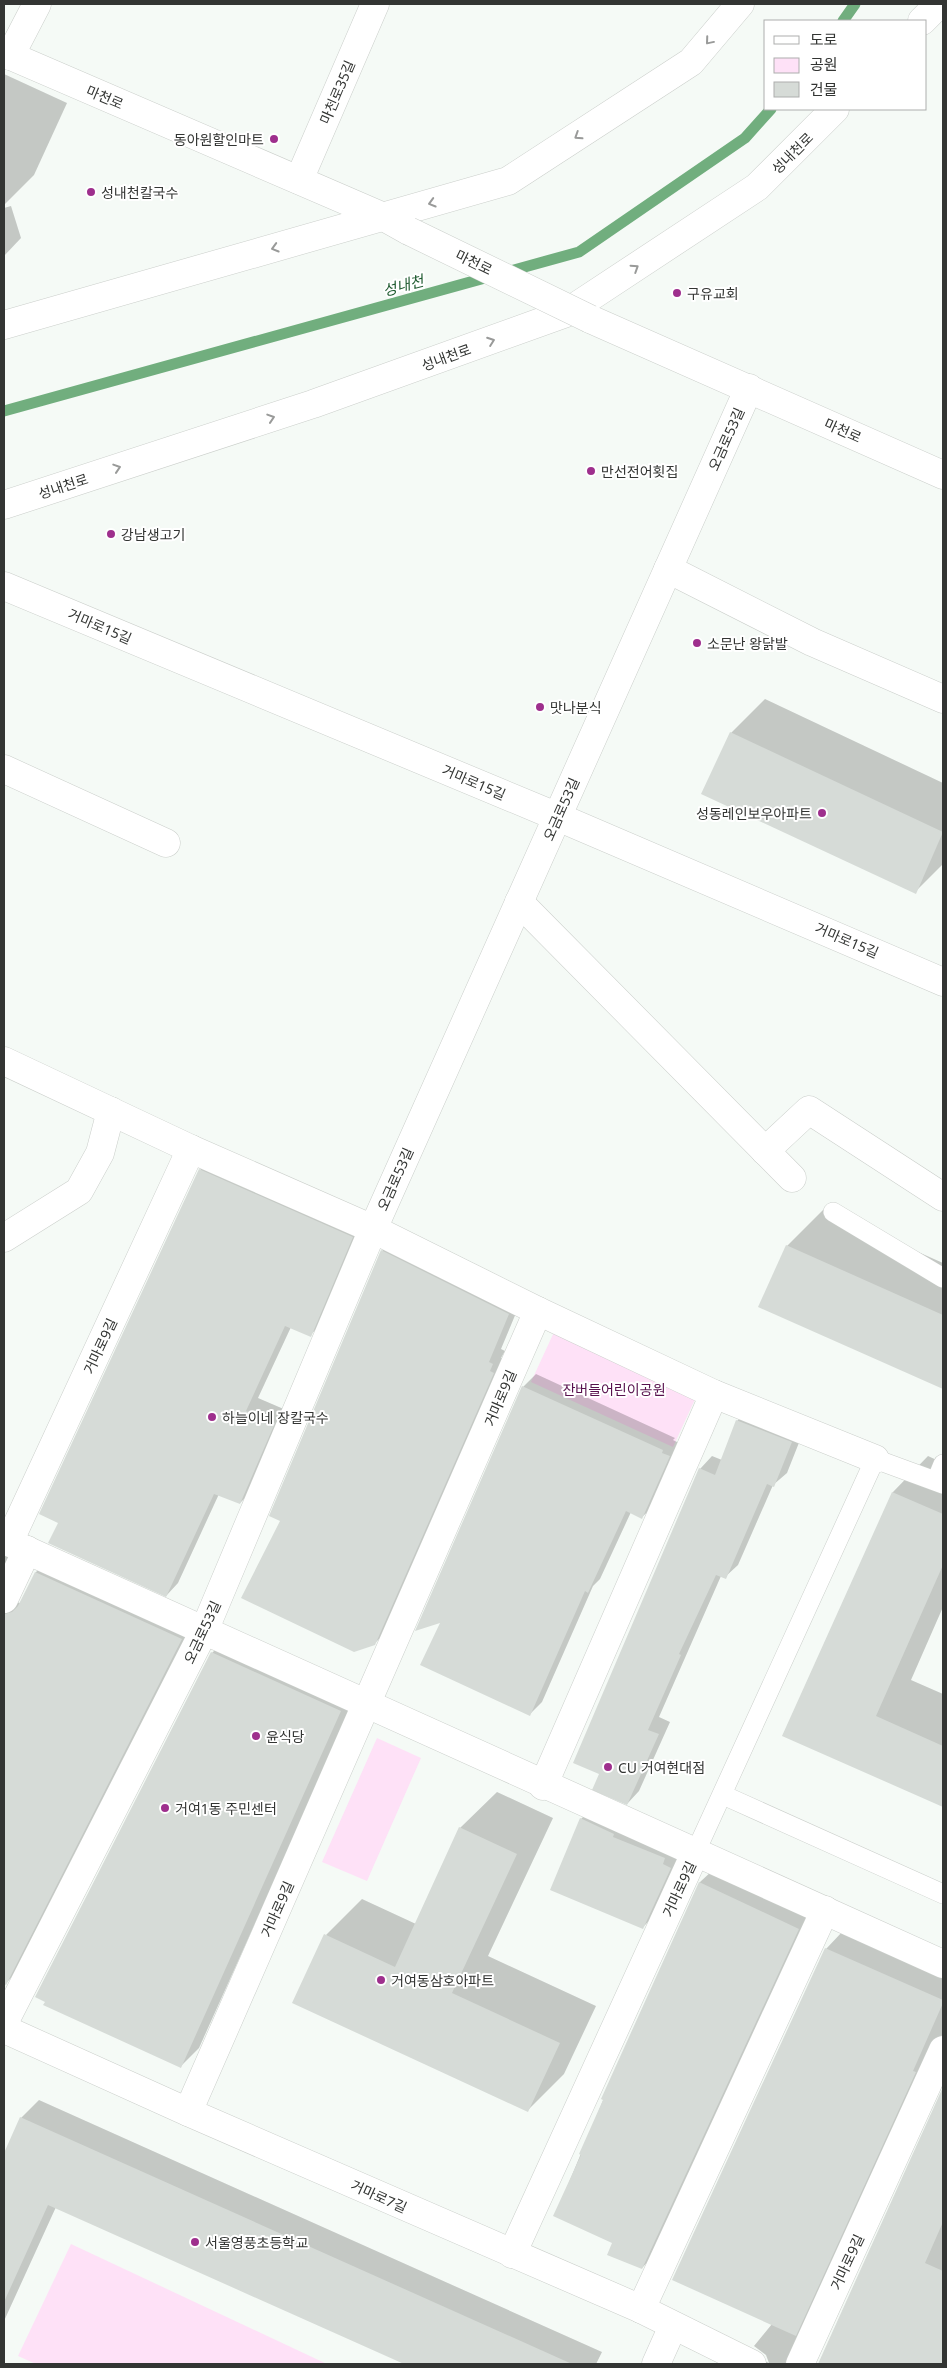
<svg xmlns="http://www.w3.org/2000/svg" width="947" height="2368" viewBox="0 0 947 2368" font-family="'Noto Sans','Noto Sans KR',sans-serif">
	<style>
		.green { fill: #fee1f7 }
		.shadow { fill: #0003 }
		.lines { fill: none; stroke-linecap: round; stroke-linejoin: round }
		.stream { stroke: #71ae7e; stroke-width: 11 }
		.building { fill: #d6dbd7 }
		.service-casing { stroke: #cbcfcb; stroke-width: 20 }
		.minor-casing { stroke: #cbcfcb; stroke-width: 29 }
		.tertiary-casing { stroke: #cbcfcb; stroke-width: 29 }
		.service { stroke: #fff; stroke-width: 19 }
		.minor { stroke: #fff; stroke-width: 28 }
		.tertiary { stroke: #fff; stroke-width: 28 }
		.tertiary-bridge-casing { stroke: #cbcfcb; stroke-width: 29; stroke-linecap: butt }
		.tertiary-bridge { stroke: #fff; stroke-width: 28 }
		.oneway { stroke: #999a99 }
		.poi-dot { fill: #9e2f8d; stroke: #fff; stroke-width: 2 }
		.labels { text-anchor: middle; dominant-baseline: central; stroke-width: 4; stroke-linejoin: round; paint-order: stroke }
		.street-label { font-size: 14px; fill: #333533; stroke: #fff }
		.poi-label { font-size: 14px; fill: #333533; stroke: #fff; text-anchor: start }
		.park-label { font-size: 14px; fill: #58114e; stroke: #fff }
		.water-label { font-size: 15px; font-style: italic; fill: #1f5b30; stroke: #fff }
	</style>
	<rect width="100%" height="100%" fill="#f5faf6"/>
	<!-- green -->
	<g class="green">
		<polygon points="555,1330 697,1395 673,1447 531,1382"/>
		<polygon points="377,1738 421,1758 367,1881 322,1862"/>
		<polygon points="71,2244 327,2364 36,2364 18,2356"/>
	</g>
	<!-- shadow -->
	<g class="shadow">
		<polygon points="4,74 67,103 34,175 4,205"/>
		<polygon points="11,206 21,238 4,256 4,208"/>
		<polygon points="765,699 943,783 943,864 915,892 731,733"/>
		<polygon points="212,1158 364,1225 323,1323 310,1335 291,1327 258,1398 286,1410 253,1490 240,1503 219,1494 178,1583 166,1596 59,1522 200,1170"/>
		<polygon points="823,1210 943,1263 943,1388 760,1306 787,1246"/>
		<polygon points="394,1239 521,1301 501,1349 505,1351 501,1358 506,1360 387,1631 374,1644 282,1520 382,1251"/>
		<polygon points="536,1374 675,1438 673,1440 681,1444 655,1505 642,1517 631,1512 600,1579 593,1586 542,1702 530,1714 442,1621 523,1387"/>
		<polygon points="750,1408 804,1430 787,1473 773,1485 738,1565 725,1577 721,1576 659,1717 670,1722 639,1791 627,1804 600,1774 700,1469 712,1456 722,1460 737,1421"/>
		<polygon points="928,1456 943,1463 943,1607 911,1680 943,1694 943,1806 784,1735 893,1492"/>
		<polygon points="4,1544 16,1550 4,1578"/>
		<polygon points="49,1560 194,1626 18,1971 6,1983 4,1983 4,1595 11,1601 20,1603 36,1572"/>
		<polygon points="231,1634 359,1692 199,2048 180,2067 212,1653"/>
		<polygon points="497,1792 553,1818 488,1956 596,2006 564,2074 528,2110 326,1935 362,1899 416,1924 460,1828"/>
		<polygon points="604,1796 636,1811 635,1814 687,1835 666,1904 643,1927 581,1819"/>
		<polygon points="713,1870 811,1917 654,2255 642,2268 614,2242 555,2216 624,2050 700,1882"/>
		<polygon points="842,1932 943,1976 943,2033 802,2340 810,2362 819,2364 943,2090 943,2364 740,2364 749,2355 769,2363 766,2355 754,2346 772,2324 826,1949"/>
		<polygon points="39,2100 602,2352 596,2364 407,2364 56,2207 4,2321 4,2156 21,2118"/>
	</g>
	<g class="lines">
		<!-- stream -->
		<g class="stream">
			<polyline points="843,21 855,4"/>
			<polyline points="4,411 579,252 745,138 771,109"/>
		</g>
	</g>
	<!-- building -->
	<g class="building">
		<polygon points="730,732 943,832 916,894 701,794"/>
		<polygon points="199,1169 353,1237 311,1337 285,1326 246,1411 275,1423 240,1504 214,1494 166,1597 48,1543 58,1523 39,1514"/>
		<polygon points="786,1245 943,1315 943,1389 758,1307"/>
		<polygon points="381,1250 509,1314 489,1362 493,1364 490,1371 494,1373 375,1645 354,1652 241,1598 280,1521 269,1516"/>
		<polygon points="522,1386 663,1450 662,1453 670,1456 642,1519 626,1511 588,1593 585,1591 530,1716 420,1665 440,1623 415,1631"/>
		<polygon points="736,1420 792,1442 774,1487 767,1484 726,1579 716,1575 679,1654 681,1655 648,1730 659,1734 627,1805 592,1790 599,1774 573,1763 699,1468 715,1475"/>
		<polygon points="892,1492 943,1514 943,1565 876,1716 943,1746 943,1807 782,1736"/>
		<polygon points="35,1572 182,1639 6,1985 4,1984 4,1614 12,1612 18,1606"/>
		<polygon points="211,1652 341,1711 181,2068 43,2005 45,2002 35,1997"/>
		<polygon points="580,1818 614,1834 613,1837 665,1858 663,1864 671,1868 643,1929 550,1890"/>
		<polygon points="459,1827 517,1854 452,1993 560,2043 528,2112 292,2003 324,1934 395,1967"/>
		<polygon points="699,1882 799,1929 642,2269 607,2255 612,2243 553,2216 581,2155 579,2154 603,2100 601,2099"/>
		<polygon points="825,1948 943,2000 943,2003 913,2071 916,2072 796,2336 672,2280"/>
		<polygon points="943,2087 943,2222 925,2263 943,2271 943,2364 818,2364"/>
		<polygon points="20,2117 572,2364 404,2364 48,2205 4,2302 4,2153"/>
	</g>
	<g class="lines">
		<defs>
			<g id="service">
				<polyline points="833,1212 943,1278"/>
				<polyline points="936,1481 943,1464"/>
				<polyline points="723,1795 943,1894"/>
				<polyline points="696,1851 875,1459 943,1484"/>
			</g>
			<g id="minor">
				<polyline points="922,21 939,4"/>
				<polyline points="10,56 37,4"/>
				<polyline points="299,180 375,4"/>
				<polyline points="4,325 508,181 691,62 740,4"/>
				<polyline points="4,505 313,404 566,313 757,187 835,109"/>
				<polyline points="668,569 812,642 943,699"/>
				<polyline points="4,586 558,817 943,982"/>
				<polyline points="4,769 166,843"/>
				<polyline points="519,902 792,1178"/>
				<polyline points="4,1061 191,1149 373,1229 538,1311 714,1394 875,1459"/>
				<polyline points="765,1151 809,1110 943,1197"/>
				<polyline points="4,1238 79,1191 100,1153 111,1111"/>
				<path d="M4 1540C316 1684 630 1823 943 1964"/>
				<polyline points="9,1542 191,1149"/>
				<polyline points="4,1599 27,1550"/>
				<polyline points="543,1786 714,1394"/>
				<polyline points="4,2023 204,1631 373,1229 749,388"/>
				<polyline points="4,2029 188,2112 641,2309 752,2364"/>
				<polyline points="188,2112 538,1311"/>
				<polyline points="512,2254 696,1851"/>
				<polyline points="641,2309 825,1910"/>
				<polyline points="656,2364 673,2326"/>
				<polyline points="800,2364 943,2050"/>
			</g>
			<g id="tertiary">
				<polyline points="4,53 384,217 409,231"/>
				<polyline points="590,319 943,475"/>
			</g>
		</defs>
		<!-- service casing -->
		<use href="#service" class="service-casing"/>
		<!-- minor casing -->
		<use href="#minor" class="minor-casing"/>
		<!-- tertiary casing -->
		<use href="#tertiary" class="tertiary-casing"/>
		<!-- service -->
		<use href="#service" class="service"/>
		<!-- minor -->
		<use href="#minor" class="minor"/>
		<!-- tertiary -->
		<use href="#tertiary" class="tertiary"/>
		<defs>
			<polyline id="tertiary-bridge" points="409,231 590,319"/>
		</defs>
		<!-- tertiary-bridge casing -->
		<use href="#tertiary-bridge" class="tertiary-bridge-casing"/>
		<!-- tertiary-bridge -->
		<use href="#tertiary-bridge" class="tertiary-bridge"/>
	</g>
	<!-- one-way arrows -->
	<defs><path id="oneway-chevron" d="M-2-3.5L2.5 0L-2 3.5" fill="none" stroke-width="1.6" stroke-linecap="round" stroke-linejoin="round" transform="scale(1.25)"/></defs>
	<g class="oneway">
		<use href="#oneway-chevron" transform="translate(709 41) rotate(130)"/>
		<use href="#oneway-chevron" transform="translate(578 136) rotate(147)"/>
		<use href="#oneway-chevron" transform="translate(432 203) rotate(164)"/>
		<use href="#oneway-chevron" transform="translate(275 248) rotate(164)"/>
		<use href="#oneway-chevron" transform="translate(635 268) rotate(-33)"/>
		<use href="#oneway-chevron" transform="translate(491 341) rotate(-20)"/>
		<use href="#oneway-chevron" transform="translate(271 418) rotate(-18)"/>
		<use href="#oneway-chevron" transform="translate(117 468) rotate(-18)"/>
	</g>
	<!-- markers -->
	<g class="poi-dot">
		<circle cx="274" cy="139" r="5"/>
		<circle cx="91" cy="192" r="5"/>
		<circle cx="677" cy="293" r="5"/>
		<circle cx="591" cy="471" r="5"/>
		<circle cx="111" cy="534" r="5"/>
		<circle cx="697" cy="643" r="5"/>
		<circle cx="540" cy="707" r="5"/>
		<circle cx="822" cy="813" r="5"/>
		<circle cx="212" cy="1417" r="5"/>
		<circle cx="256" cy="1736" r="5"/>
		<circle cx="608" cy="1767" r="5"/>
		<circle cx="165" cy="1808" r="5"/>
		<circle cx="381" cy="1980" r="5"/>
		<circle cx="195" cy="2242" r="5"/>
	</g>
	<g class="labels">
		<!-- street labels -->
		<g class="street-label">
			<text transform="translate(337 92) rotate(-67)">마천로35길</text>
			<text transform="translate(105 97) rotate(23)">마천로</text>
			<text transform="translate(792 153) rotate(-45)">성내천로</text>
			<text transform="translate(474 262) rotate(26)">마천로</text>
			<text transform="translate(446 357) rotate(-20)">성내천로</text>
			<text transform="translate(843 430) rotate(24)">마천로</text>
			<text transform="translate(726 439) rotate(-66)">오금로53길</text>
			<text transform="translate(63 486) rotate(-18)">성내천로</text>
			<text transform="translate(100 626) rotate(23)">거마로15길</text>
			<text transform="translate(474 782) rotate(23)">거마로15길</text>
			<text transform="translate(561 809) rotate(-66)">오금로53길</text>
			<text transform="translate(847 940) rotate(23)">거마로15길</text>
			<text transform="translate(395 1179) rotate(-66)">오금로53길</text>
			<text transform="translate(100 1346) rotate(-65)">거마로9길</text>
			<text transform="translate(500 1398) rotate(-67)">거마로9길</text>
			<text transform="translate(202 1632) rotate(-65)">오금로53길</text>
			<text transform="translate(679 1889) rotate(-65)">거마로9길</text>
			<text transform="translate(277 1909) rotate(-66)">거마로9길</text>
			<text transform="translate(379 2196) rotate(24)">거마로7길</text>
			<text transform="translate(847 2262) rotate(-65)">거마로9길</text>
		</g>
		<!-- poi labels -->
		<g class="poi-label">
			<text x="264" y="139" text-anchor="end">동아원할인마트</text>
			<text x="101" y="192">성내천칼국수</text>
			<text x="687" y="293">구유교회</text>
			<text x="601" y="471">만선전어횟집</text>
			<text x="121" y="534">강남생고기</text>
			<text x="707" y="643">소문난 왕닭발</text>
			<text x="550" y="707">맛나분식</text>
			<text x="812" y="813" text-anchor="end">성동레인보우아파트</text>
			<text x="222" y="1417">하늘이네 장칼국수</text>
			<text x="266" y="1736">윤식당</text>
			<text x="618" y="1767">CU 거여현대점</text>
			<text x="175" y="1808">거여1동 주민센터</text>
			<text x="391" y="1980">거여동삼호아파트</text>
			<text x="205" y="2242">서울영풍초등학교</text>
		</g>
		<!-- park labels -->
		<g class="park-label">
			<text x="614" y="1389">잔버들어린이공원</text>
		</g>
		<!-- water labels -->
		<g class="water-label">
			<text transform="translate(403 285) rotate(-15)">성내천</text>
		</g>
	</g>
	<!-- border -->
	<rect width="947" height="2368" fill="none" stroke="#333533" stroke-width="10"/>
	<!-- legend -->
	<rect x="764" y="20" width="162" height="90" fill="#ffffff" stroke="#adaead"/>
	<rect x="774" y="36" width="25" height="8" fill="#ffffff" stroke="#adaead"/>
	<text x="810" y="45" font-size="15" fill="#333533">도로</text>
	<rect x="774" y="58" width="25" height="15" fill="#fee1f7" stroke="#adaead"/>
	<text x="810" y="70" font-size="15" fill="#333533">공원</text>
	<rect x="774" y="82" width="25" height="15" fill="#d6dbd7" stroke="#adaead"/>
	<text x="810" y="95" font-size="15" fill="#333533">건물</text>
</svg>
